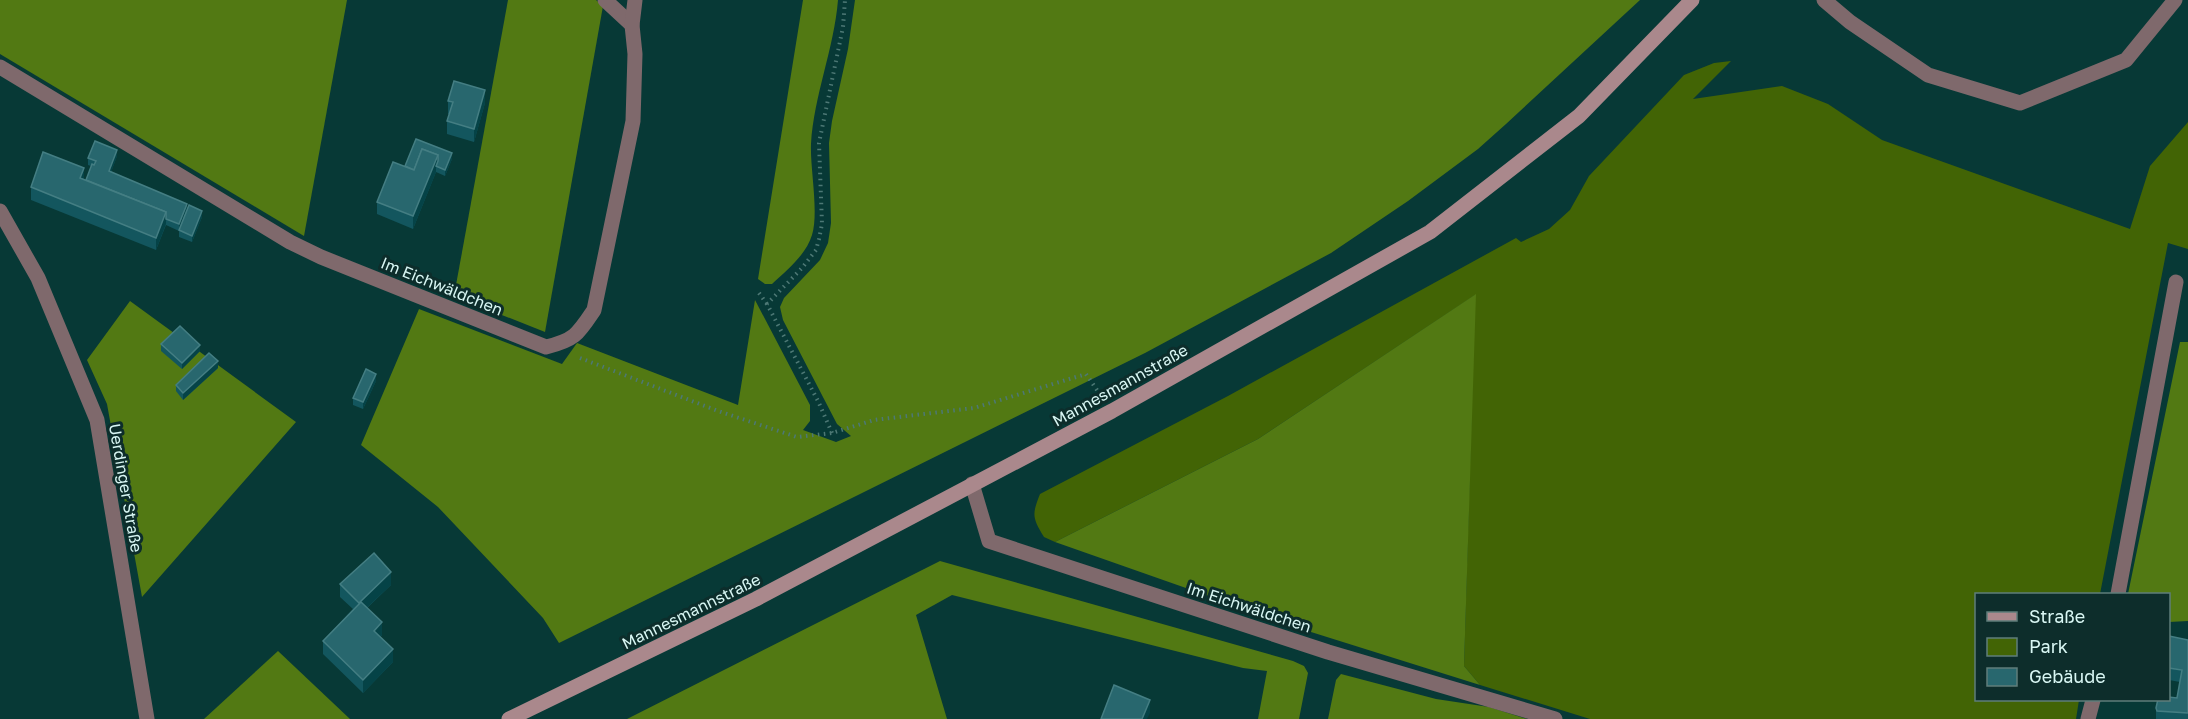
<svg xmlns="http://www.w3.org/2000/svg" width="2188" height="719" viewBox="0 0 2188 719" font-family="'Golos Text',sans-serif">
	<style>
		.green { fill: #426405 }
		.forest { fill: #527913 }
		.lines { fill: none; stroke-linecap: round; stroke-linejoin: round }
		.path { stroke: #4d7875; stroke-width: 4; stroke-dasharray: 1.5 4.5; stroke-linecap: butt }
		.lane { stroke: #7f696c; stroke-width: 15 }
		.street { stroke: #7f696c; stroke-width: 15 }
		.secondary { stroke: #aa888c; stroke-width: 15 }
		.wall { fill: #13565e }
		.shaded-wall { fill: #054347 }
		.building { fill: #28676e; stroke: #447e83; stroke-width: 1.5 }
		.labels { text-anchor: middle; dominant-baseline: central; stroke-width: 6; stroke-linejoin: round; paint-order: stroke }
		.street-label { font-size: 16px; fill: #d9f7f4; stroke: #0d2d2b }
	</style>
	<rect width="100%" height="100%" fill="#073936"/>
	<!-- green -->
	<path class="green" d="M1731 61 1693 99 1782 86 1828 104 1882 140 2130 229 2150 166 2188 122V249L2168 243 2100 594H1976V700H2079L2076 719H1590L1480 685 1464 666 1475 295 1258 439 1055 542 1044 537C1032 518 1032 514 1040 494L1228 396 1516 238 1521 242 1549 229 1570 210 1589 176 1684 75 1714 63Z"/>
	<!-- forest -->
	<g class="forest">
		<polygon points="0,0 347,0 304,236 0,54"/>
		<polygon points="508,0 596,0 603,6 545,332 454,296"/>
		<path d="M803 0H838C834 49 814 95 811 144 810 169 819 212 812 235 806 255 787 270 772 284H765L758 279Z"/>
		<polygon points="855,0 1640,0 1506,124 1478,149 1408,201 1331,253 1145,353 559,643 543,618 438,507 361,445 419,309 562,364 577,343 738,405 755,300 810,405 810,421 803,430 836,442 851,436 837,424 783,320 780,307 784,298 820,260 828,243 831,223 829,143 832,121 848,49"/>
		<polygon points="1476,294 1464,666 1480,685 1311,632 1055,542 1258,439"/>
		<polygon points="130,301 296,422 142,597 107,404 87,360"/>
		<polygon points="2180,342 2188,342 2188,621 2169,622 2168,594 2128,594"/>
		<polygon points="940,561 1293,661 1304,666 1308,673 1299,719 1258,719 1267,671 1243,668 952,595 916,615 947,719 627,719"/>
		<polygon points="278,651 350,719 204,719"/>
		<polygon points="1341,674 1436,699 1489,707 1527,719 1328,719 1336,680"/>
	</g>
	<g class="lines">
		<!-- path -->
		<g class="path">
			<polyline points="759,293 767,304"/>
			<polyline points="580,358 718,411 797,437 832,433 874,420 974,408 1086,374 1099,393"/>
			<polyline points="832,433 818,401 767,304 802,268 816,250 819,239 822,224 819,143 843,27 845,0"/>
		</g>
		<!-- lane -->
		<g class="lane">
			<polyline points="605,0 632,25"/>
			<polyline points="1824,0 1850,22 1928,75 2020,103 2126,60 2175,0"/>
			<polyline points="2118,594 2176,282"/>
			<polyline points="2088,719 2093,700"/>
		</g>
		<!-- street -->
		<g class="street">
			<path d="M0 67 290 242 321 257 546 347C575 340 578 334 594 310L633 121 635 54 632 25 635 0"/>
			<polyline points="0,211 38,278 97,420 147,719"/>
			<polyline points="972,484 989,541 1328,652 1555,719"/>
		</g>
		<!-- secondary -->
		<polyline class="secondary" points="509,719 756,599 1112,411 1430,232 1579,116 1692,0"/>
	</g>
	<!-- wall -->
	<g class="wall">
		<polygon points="448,101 485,103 474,142 447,134 447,121 450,114 448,114"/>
		<polygon points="117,156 111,172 202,217 192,242 179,237 179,231 166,225 156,250 31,200 31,187 84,179 86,180 91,166 88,165 88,158"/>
		<polygon points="452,159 445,176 436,172 413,229 377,214 377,202 405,166"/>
		<polygon points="161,344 200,351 182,369 161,351"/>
		<polygon points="218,368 183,400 176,391 176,385"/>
		<polygon points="376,381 363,409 353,405 353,398"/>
		<polygon points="340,584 391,585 367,608 382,635 380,637 393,662 363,693 323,654 323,641 353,609 340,597"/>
		<polygon points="2169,636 2188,640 2188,719 2156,719 2156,708 2177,698 2180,682 2169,680"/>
	</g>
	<!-- shaded-wall -->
	<g class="shaded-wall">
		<polygon points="485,90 485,103 474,142 474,129"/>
		<polygon points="117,150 117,156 109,178 109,171"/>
		<polygon points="452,153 452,159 445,176 445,170"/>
		<polygon points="438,155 438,167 436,166 436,172 413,229 413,216"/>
		<polygon points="84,168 84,181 80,178"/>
		<polygon points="187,204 187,211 179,231 179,224"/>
		<polygon points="202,211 202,217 192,242 192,236"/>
		<polygon points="166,212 166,224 156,250 156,238"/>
		<polygon points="200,345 200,351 182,369 182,363"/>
		<polygon points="218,361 218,368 183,400 183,393"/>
		<polygon points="376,374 376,381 363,409 363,402"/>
		<polygon points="391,572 391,585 359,615 359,603"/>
		<polygon points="382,622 382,635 374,644 374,631"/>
		<polygon points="393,649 393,662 363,693 363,680"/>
		<polygon points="1150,700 1150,713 1147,719 1142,719"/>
	</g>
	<!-- building -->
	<g class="building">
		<polygon points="454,81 485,90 474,129 447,121 453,102 448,101"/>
		<polygon points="416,139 452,153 445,170 436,166 438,161 438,155 422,149 414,170 405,166"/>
		<polygon points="95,141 117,150 109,171 187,204 179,224 166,219 166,212 86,180 92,164 94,165 96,161 88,158"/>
		<polygon points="422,149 438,155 413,216 377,202 393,162 414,170"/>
		<polygon points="43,152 84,168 80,178 166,212 156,238 31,187"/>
		<polygon points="189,205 202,211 192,236 179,230"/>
		<polygon points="180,326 200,345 182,363 161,344"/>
		<polygon points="209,353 218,361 183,393 176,385"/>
		<polygon points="366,369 376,374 363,402 353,398"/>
		<polygon points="374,553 391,572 359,603 340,584"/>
		<polygon points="361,602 382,622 374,631 393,649 363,680 323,641"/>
		<polygon points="2169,636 2188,640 2188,713 2157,711 2156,708 2158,699 2169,699 2169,697 2177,698 2182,670 2169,668"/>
		<polygon points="1114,685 1150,700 1142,719 1101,719"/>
	</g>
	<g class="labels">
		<!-- street labels -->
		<g class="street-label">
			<text transform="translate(442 286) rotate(22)">Im Eichwäldchen</text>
			<text transform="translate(1120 385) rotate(-29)">Mannesmannstraße</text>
			<text transform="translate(126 488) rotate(80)">Uerdinger Straße</text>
			<text transform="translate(1249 607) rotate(18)">Im Eichwäldchen</text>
			<text transform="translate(691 611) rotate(-26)">Mannesmannstraße</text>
		</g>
	</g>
	<!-- legend -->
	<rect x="1975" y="593" width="195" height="108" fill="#0d2d2b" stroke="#5f7e7b" stroke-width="1.5"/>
	<rect x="1987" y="612" width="30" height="9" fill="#aa888c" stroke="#5f7e7b" stroke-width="1.5"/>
	<text x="2029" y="623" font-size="18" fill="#d9f7f4">Straße</text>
	<rect x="1987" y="638" width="30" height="18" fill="#426405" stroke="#5f7e7b" stroke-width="1.5"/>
	<text x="2029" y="653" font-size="18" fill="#d9f7f4">Park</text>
	<rect x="1987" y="668" width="30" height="18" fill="#28676e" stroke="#5f7e7b" stroke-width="1.5"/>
	<text x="2029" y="683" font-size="18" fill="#d9f7f4">Gebäude</text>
</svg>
